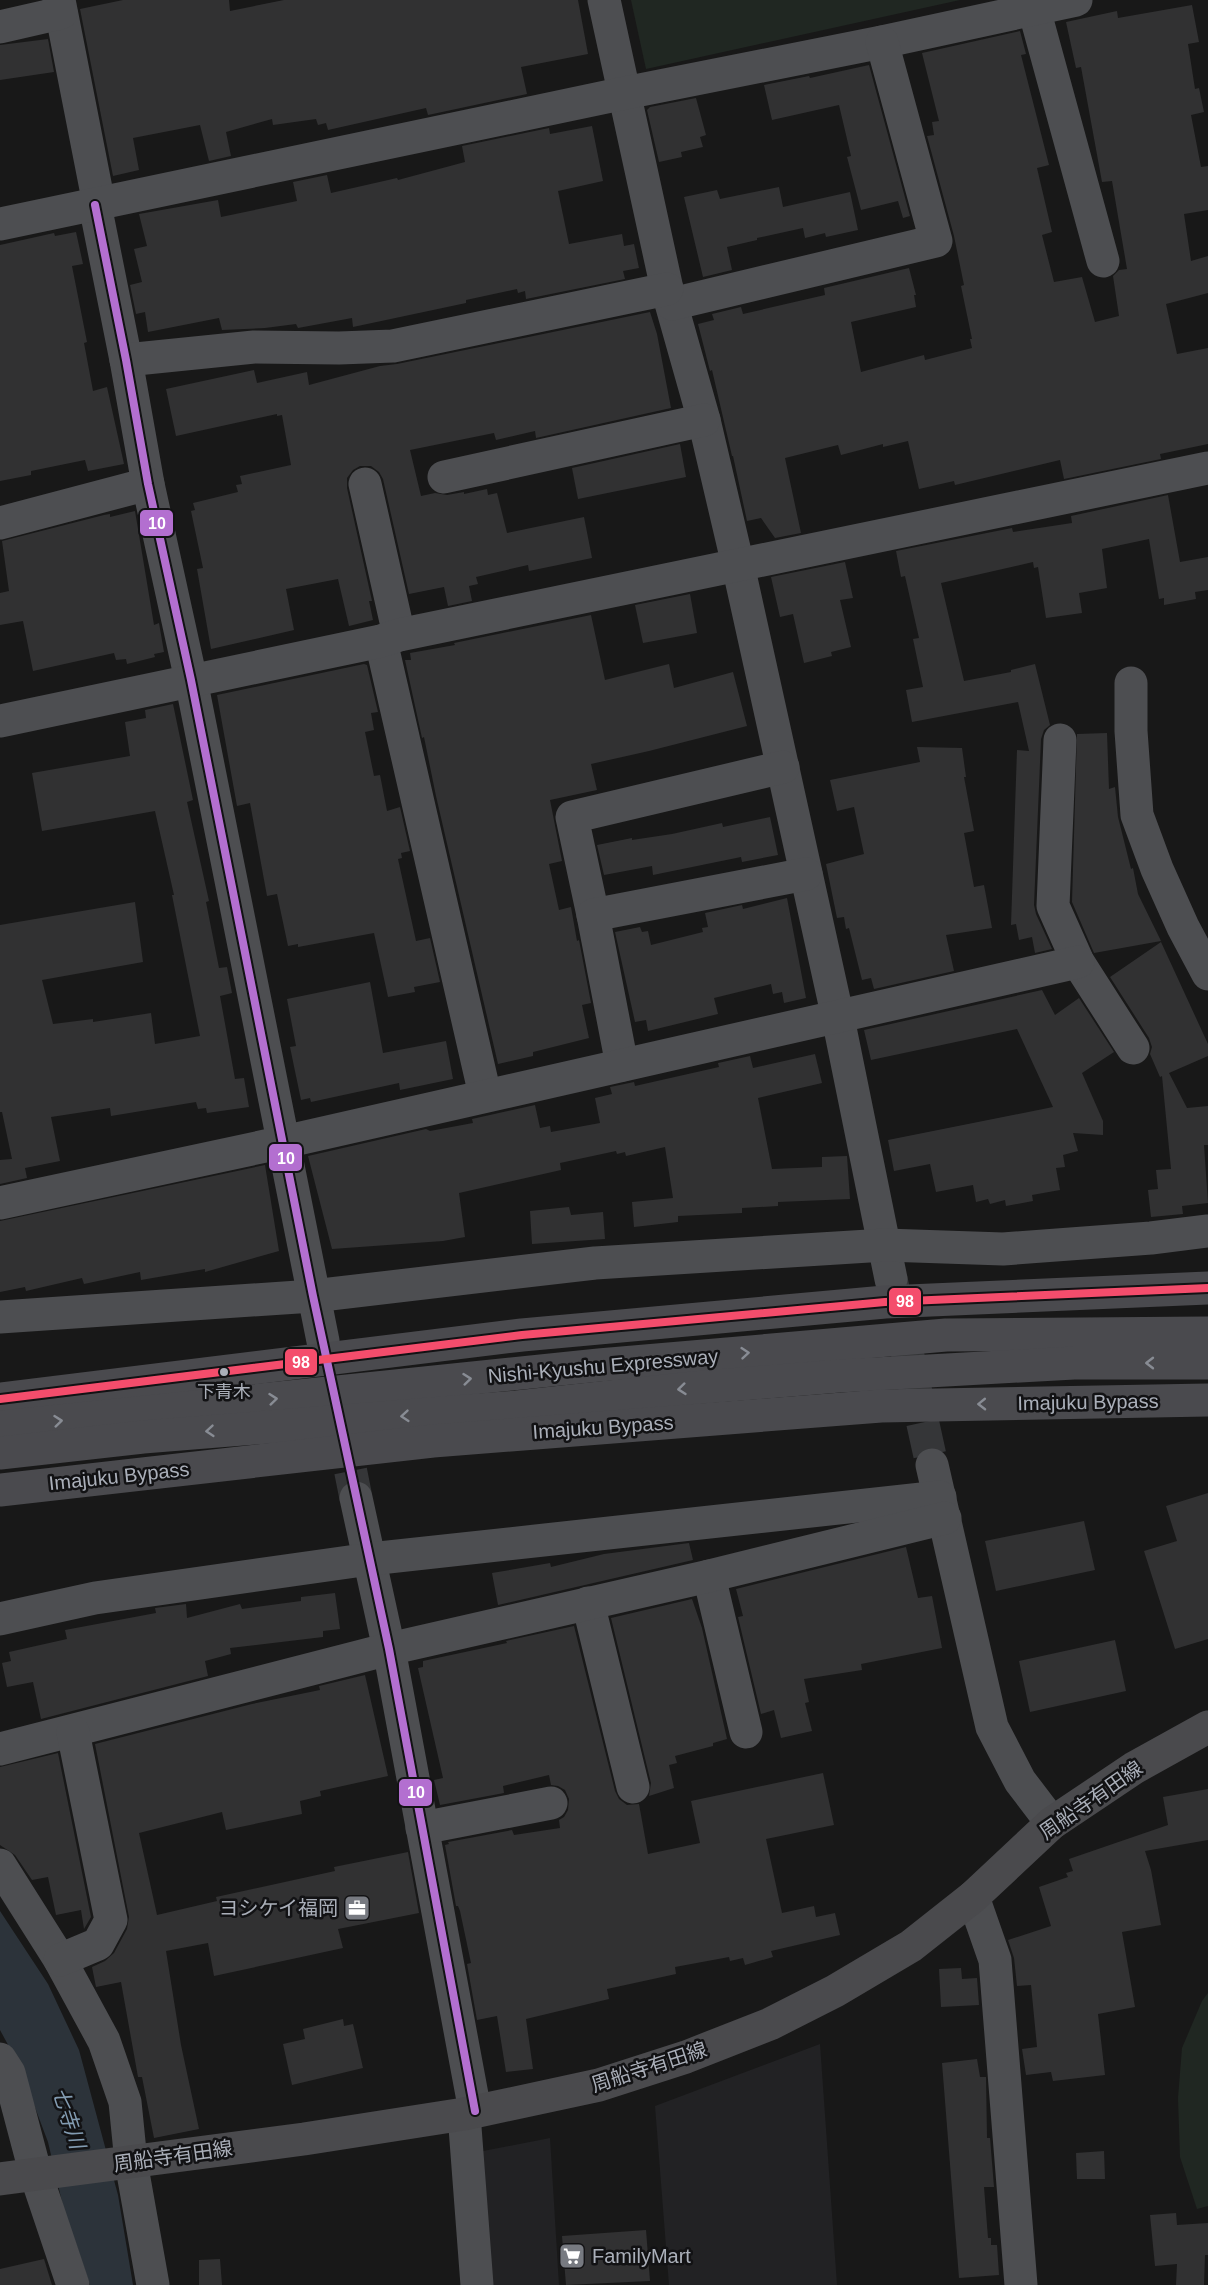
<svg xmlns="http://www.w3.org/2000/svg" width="1208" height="2285" viewBox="0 0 1208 2285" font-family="Helvetica,'Noto Sans JP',sans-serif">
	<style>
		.built { fill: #222224 }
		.green { fill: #202722 }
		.water { fill: #2c333a }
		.building { fill: #313132 }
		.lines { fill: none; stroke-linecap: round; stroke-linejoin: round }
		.minor-tunnel { stroke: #353638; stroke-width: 33; stroke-dasharray: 33 16; stroke-linecap: butt }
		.minor { stroke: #4d4e51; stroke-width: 33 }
		.major { stroke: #4a4a4d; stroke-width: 33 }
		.highway { stroke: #4a4a4e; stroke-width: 33 }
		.bus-1-casing { stroke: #121214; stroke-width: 12 }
		.bus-2-casing { stroke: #121214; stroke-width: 12 }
		.bus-1 { stroke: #b36fd0; stroke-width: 8 }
		.bus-2 { stroke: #f44d6c; stroke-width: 8 }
		.oneway { stroke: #888c94 }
		.bus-dot { fill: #aaafb9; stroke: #121214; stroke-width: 2 }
		.labels { text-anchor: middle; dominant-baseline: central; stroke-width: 5; stroke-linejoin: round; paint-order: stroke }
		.bus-label { font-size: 18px; fill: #aaafb9; stroke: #121214 }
		.street-label { font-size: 20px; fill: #aaafb9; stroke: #121214 }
		.poi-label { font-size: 20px; fill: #aaafb9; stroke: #121214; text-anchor: end }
		.water-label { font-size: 21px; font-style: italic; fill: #839cb2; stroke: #121214 }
		.line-badge { stroke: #121214; stroke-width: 2 }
		.badge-label { font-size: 16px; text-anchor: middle; font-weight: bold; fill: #fff }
	</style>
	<rect width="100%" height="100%" fill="#181818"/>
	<!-- built -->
	<g class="built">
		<polygon points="820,2044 837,2285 669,2285 655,2106"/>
		<polygon points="550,2138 559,2285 490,2285 478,2152"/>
	</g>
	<!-- green -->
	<g class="green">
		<polygon points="631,0 960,0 646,69"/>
		<polygon points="1208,1993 1208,2206 1197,2209 1180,2157 1178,2098 1182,2048 1202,2001"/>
	</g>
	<!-- water -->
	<polygon class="water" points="0,1911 48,1984 79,2050 118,2195 133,2285 90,2285 63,2206 48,2142 19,2065 0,2030"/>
	<!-- building -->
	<g class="building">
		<polygon points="123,0 229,0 230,11 284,0 578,0 588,54 521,67 527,94 428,115 426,108 328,130 326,123 318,125 316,119 273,125 272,119 226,132 231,156 209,161 200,125 133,138 139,170 113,176 80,9"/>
		<polygon points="1192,5 1199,42 1188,44 1195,89 1199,88 1204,112 1191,115 1201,167 1208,166 1208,210 1184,214 1191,261 1208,256 1208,293 1166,304 1177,354 1208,348 1208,444 1160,454 1161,459 1064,479 1060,460 955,485 954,481 919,489 908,441 883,447 883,444 841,455 838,445 785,458 801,533 775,538 761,518 747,521 733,456 732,456 712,370 710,371 698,324 714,320 712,314 741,307 743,314 825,295 824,288 909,268 916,295 914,295 916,307 851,322 861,372 924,355 925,360 972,348 970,339 972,339 961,286 964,285 954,236 927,136 934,135 932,122 939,121 922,53 1020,31 1026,54 1021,55 1049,165 1037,168 1052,232 1042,235 1054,282 1082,277 1095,322 1119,316 1113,276 1119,270 1127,269 1112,181 1102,182 1081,67 1076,68 1066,22 1117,11 1118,18"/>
		<polygon points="48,39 54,72 0,80 0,45"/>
		<polygon points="869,65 910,216 903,218 898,201 861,210 847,157 851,156 839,105 772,120 764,85 809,76 810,78"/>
		<polygon points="696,98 706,135 700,137 703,147 681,152 682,157 659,162 647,110 650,107"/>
		<polygon points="592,126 603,181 558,191 569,244 622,234 624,246 634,244 639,268 623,271 625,279 526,299 525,291 518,293 517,289 466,300 466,303 353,327 352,318 298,328 296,324 265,328 222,330 219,318 148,332 145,312 136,314 130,285 142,282 134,249 147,246 139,214 218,200 221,217 297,201 293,182 327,175 331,193 397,178 398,180 465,162 462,146 549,128 550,134"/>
		<polygon points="779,187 783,207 850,192 858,230 826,237 825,233 805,238 803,228 757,238 757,240 727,247 732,270 703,277 684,197 717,190 720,199"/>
		<polygon points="76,232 83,264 72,266 87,342 84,343 93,391 107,387 124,464 88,471 85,460 31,471 31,475 0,481 0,245 54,233 55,236"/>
		<polygon points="650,312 657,334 671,408 536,438 535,431 496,440 494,433 410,450 421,496 435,493 447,495 464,492 464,494 487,489 488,495 497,493 507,533 584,517 592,558 529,571 528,565 476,577 478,584 469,586 472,601 448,606 444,587 409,594 383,479 379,472 371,466 360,466 353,470 347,478 347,488 372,601 369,601 373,620 349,626 338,579 286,589 294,630 211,649 197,569 203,568 191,511 195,510 193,503 238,492 236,485 242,484 240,476 291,465 282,415 277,416 277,414 176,436 166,389 254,370 257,383 307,372 309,385 380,366 397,364"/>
		<polygon points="680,444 686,477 578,499 572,468"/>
		<polygon points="1168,495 1180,562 1208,557 1208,590 1195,592 1196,599 1164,605 1164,598 1159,599 1149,539 1102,549 1107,588 1079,593 1082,613 1046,618 1038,567 1034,568 1033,562 941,583 964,681 1011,672 1011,670 1035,664 1050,725 1044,730 1041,739 1034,905 1036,914 1052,949 1035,953 1032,937 1019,940 1016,924 1011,925 1017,750 1029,751 1018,702 912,722 906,690 923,687 913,639 919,638 905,576 901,577 896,551 1012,528 1013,532 1072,523 1071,516"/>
		<polygon points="135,511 154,625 159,623 164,652 154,654 155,657 127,664 126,659 116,660 114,653 33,671 23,621 0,625 0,593 9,591 2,541 104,515 110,514 110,517"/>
		<polygon points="845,562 853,598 840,600 851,647 831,652 832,656 804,663 793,614 780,617 771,577"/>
		<polygon points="690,594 697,633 643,643 635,605"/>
		<polygon points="591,615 605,680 669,664 674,688 733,672 747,726 649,751 591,764 597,790 550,800 562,861 549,864 559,910 571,907 577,941 579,940 591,1003 582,1005 589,1038 533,1052 533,1056 498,1064 436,796 424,737 422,738 405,660 411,660 410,653 455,645 454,643"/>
		<polygon points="364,664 367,665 378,712 371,713 374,730 365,732 374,776 380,775 387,811 400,807 410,851 401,853 402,858 398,859 416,941 430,938 440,982 414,987 415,992 388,997 374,933 298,947 298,944 288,946 277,894 267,896 250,803 237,806 217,695"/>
		<polygon points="173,704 193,800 187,802 209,901 206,902 219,968 227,967 232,993 220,996 235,1079 244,1078 249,1107 207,1113 206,1108 198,1109 196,1102 111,1116 110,1108 51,1117 60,1161 25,1168 27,1178 0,1184 0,1160 12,1159 2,1112 0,1112 0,925 135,902 143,962 42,980 53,1024 93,1019 93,1022 151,1013 155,1044 200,1036 172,895 174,895 155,811 42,831 32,773 130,756 125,722 146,718 145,710"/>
		<polygon points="1107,733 1109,789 1115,787 1118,817 1131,869 1133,868 1138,894 1161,941 1094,953 1072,902 1077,734"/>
		<polygon points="917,747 962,748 966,777 964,777 974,831 964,833 974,887 984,885 992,928 946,935 954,971 874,989 871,978 862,980 849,928 846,929 844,917 837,918 826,864 864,854 854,807 837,811 830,780 920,762"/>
		<polygon points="770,817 778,855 742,862 741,857 653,875 652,866 604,875 597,845 632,838 632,840 672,834 722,823 723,827"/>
		<polygon points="787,898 806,998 784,1003 782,992 773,994 771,984 714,998 718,1014 648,1031 646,1020 635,1022 615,932 640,927 642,932 648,931 651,945 703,932 702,928 708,927 705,913 742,905 743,909"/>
		<polygon points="1161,942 1208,1044 1208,1056 1169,1073 1187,1108 1208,1106 1208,1145 1204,1145 1208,1203 1182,1206 1183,1214 1151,1217 1148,1190 1158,1189 1156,1170 1171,1169 1162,1076 1160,1077 1150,1054 1152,1047 1149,1038 1110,977"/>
		<polygon points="370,982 383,1053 446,1041 453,1079 400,1090 399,1083 311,1102 310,1098 301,1100 290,1047 296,1046 287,999"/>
		<polygon points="1042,990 1055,1015 1079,998 1114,1052 1082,1073 1103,1121 1103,1135 1073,1133 1078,1151 1063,1155 1065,1167 1056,1168 1060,1190 1032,1195 1033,1201 1006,1206 1005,1200 990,1204 988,1199 976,1202 973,1185 936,1192 930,1164 894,1171 888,1140 1053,1107 1017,1029 871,1060 864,1030"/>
		<polygon points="815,1054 822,1083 758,1098 772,1169 822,1167 822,1157 847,1156 850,1199 778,1202 778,1206 742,1208 742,1213 678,1216 678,1222 634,1227 632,1202 673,1198 665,1147 626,1156 625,1152 617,1154 616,1151 560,1163 561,1170 459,1193 465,1237 443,1241 332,1249 308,1156 426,1129 430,1131 473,1123 472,1119 535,1105 540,1128 550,1126 551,1132 600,1123 595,1098 612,1094 610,1087 634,1082 635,1086 719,1067 718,1063 750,1056 753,1068"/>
		<polygon points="265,1165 279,1251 205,1272 205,1269 141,1280 140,1272 84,1284 82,1278 26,1291 25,1287 0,1292 0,1221"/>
		<polygon points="569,1207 571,1215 603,1212 605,1239 532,1244 530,1211"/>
		<polygon points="1208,1493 1208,1639 1175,1649 1144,1551 1177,1541 1166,1506"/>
		<polygon points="1084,1521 1095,1570 996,1591 985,1541"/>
		<polygon points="689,1543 693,1560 498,1605 492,1573 550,1563 551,1567 604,1554"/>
		<polygon points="906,1547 918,1598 932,1596 942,1648 861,1664 862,1670 804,1679 809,1702 805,1703 812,1731 781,1738 774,1710 761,1714 738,1617 743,1616 736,1589"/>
		<polygon points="335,1593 340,1629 323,1631 323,1637 230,1648 231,1654 205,1661 208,1676 41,1719 33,1682 7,1687 2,1663 11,1661 9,1652 67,1639 65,1630 156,1613 155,1608 186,1604 187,1618 240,1604 242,1609 301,1601 301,1597"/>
		<polygon points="692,1599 702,1628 727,1739 713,1743 713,1746 675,1756 677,1763 669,1765 674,1788 649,1796 651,1783 611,1618"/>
		<polygon points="574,1626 615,1791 619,1799 627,1805 639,1804 648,1854 700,1843 691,1801 823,1773 834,1825 766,1839 782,1913 814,1906 816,1917 835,1913 840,1935 771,1951 773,1957 745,1965 743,1958 730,1961 729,1957 675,1967 676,1974 607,1989 609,1999 526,2019 533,2069 506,2072 497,2016 477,2020 467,1964 471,1963 460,1911 458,1906 456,1906 445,1845 449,1844 448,1842 512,1830 514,1835 560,1828 559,1820 564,1817 568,1810 569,1799 565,1790 558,1786 551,1785 549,1775 503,1786 504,1793 440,1805 434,1780 443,1778 418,1668 423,1667 423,1661 507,1643 506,1641"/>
		<polygon points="1115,1640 1126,1691 1030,1712 1019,1661"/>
		<polygon points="365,1675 388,1776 320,1791 321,1796 300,1801 302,1814 226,1830 222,1812 139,1833 157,1915 217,1901 216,1897 335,1871 334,1867 408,1852 419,1913 338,1929 343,1948 214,1976 208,1943 166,1951 181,2045 199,2129 154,2138 142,2077 138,2077 121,1982 96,1987 92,1967 105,1961 114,1953 127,1929 129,1917 95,1744 252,1704 320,1690 319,1686"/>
		<polygon points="58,1753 91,1917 84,1929 81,1910 56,1915 48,1877 32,1880 15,1855 0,1845 0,1767"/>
		<polygon points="1208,1789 1208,1840 1145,1851 1151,1870 1161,1925 1122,1932 1135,2007 1098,2014 1105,2075 1053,2081 1051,2072 1026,2075 1022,2049 1037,2047 1031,1985 1017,1986 1014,1958 1008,1940 1051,1926 1039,1887 1068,1877 1066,1873 1073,1871 1069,1859 1168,1825 1163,1797"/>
		<polygon points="961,1968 962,1979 977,1978 979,2005 941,2007 939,1969"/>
		<polygon points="343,2019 344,2026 353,2024 363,2068 292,2085 283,2044 305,2039 303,2029"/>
		<polygon points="977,2059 980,2077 986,2077 987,2138 990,2138 994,2187 984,2187 988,2238 991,2238 991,2245 997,2245 999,2275 959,2278 942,2063"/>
		<polygon points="1104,2151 1105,2179 1077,2179 1076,2153"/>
		<polygon points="1176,2213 1177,2225 1208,2223 1208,2255 1205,2255 1204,2285 1176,2285 1177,2264 1155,2266 1150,2215"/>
		<polygon points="646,2230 650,2281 566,2285 562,2236"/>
		<polygon points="44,2259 52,2285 0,2285 0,2269"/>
		<polygon points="220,2259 222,2285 199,2285 199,2260"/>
	</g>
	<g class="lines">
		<!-- minor-tunnel -->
		<g class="minor-tunnel">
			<polyline points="891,1279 932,1465"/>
			<polyline points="341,1423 356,1498"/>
		</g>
		<!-- minor -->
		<g class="minor">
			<polyline points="59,0 99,204"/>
			<polyline points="604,0 667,289 704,420 738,565 838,1018 891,1279"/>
			<polyline points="1034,9 1103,261"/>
			<polyline points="0,27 61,13"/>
			<polyline points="95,205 126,360 148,484 191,680 323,1341"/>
			<polyline points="0,224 625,93 882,42 1076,0"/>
			<polyline points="672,304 936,241 882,42"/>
			<polyline points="126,360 254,347 339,348 393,346 667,289"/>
			<polyline points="444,477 704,420"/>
			<polyline points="365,484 399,635"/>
			<polyline points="0,523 148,484"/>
			<polyline points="381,641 485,1095"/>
			<polyline points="1131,683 1131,731 1137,815 1157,869 1183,927 1208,974"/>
			<polyline points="0,721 381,641 399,635 1208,468"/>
			<polyline points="1060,740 1053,906 1078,962 1133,1048"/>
			<polyline points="593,915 572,817 783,767"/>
			<polyline points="622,1065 593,915 806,874"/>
			<polyline points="0,1203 284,1142 1078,962"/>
			<polyline points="0,1317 313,1296 595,1263 885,1245 1003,1249 1151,1238 1208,1231"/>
			<polyline points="932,1465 992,1727 1020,1781 1052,1823"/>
			<polyline points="356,1498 389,1649 475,2111"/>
			<polyline points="709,1576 746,1732"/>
			<polyline points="588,1603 633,1787"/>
			<polyline points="0,1619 95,1598 370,1559 940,1497"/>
			<polyline points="0,1749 389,1649 709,1576 945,1518"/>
			<polyline points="422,1828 551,1803"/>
			<polyline points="0,1865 60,1960 104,2041 125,2102 131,2162 153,2285"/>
			<polyline points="973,1897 995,1960 1021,2285"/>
			<polyline points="60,1960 98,1944 111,1920 73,1732"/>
			<polyline points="0,2059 9,2073 36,2175 73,2285"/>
			<polyline points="464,2114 477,2285"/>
		</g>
		<!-- major -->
		<polyline class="major" points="0,2179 304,2139 464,2114 599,2085 686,2057 770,2024 835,1991 911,1946 973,1897 1052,1823 1134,1768 1208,1727"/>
		<!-- highway -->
		<g class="highway">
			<polyline points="0,1399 522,1335 885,1302 1208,1288"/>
			<polyline points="0,1427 599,1365 946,1335 1208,1333"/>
			<polyline points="0,1453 143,1437 517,1407 693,1388 839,1376 1074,1363 1208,1363"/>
			<polyline points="0,1490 433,1441 881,1406 1208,1400"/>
		</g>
		<defs>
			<polyline id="bus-1" points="95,205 126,360 148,484 191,680 313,1296 389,1649 475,2111"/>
			<polyline id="bus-2" points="0,1399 522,1335 885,1302 1208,1288"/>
		</defs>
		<!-- bus-1 casing -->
		<use href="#bus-1" class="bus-1-casing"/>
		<!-- bus-2 casing -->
		<use href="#bus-2" class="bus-2-casing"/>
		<!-- bus-1 -->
		<use href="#bus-1" class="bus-1"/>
		<!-- bus-2 -->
		<use href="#bus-2" class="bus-2"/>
	</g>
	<!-- one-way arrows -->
	<defs><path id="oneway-chevron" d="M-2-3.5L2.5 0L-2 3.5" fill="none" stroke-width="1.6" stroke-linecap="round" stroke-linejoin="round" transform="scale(1.5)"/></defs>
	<g class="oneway">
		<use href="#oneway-chevron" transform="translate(745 1353) rotate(-5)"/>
		<use href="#oneway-chevron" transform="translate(1150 1363) rotate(180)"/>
		<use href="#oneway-chevron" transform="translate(467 1379) rotate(-6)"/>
		<use href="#oneway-chevron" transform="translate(682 1389) rotate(174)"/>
		<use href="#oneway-chevron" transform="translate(273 1399) rotate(-6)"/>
		<use href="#oneway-chevron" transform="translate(982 1404) rotate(179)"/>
		<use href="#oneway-chevron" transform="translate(405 1416) rotate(175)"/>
		<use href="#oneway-chevron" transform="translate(58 1421) rotate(-6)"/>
		<use href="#oneway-chevron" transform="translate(210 1431) rotate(175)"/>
	</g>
	<!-- icons -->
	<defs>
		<symbol id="office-square" viewBox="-11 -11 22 22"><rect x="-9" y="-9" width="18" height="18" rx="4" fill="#777a81" stroke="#121214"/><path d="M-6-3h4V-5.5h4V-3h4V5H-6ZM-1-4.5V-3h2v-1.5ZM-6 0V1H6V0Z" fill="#fff"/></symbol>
		<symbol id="supermarket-square" viewBox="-11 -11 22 22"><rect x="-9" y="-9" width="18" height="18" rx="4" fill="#777a81" stroke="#121214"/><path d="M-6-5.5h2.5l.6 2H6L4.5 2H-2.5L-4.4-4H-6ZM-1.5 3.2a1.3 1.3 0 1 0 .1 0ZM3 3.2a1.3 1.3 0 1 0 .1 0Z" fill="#fff"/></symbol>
	</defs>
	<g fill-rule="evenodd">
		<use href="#office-square" x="342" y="1893" width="30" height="30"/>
		<use href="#supermarket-square" x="557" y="2241" width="30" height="30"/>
	</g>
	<!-- markers -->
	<circle class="bus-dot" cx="224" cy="1372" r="5"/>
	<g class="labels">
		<!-- bus labels -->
		<g class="bus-label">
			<text x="224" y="1392">下青木</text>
		</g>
		<!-- street labels -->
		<g class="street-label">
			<text transform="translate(603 1366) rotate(-5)">Nishi-Kyushu Expressway</text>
			<text transform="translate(1088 1402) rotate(-1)">Imajuku Bypass</text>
			<text transform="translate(603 1427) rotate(-4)">Imajuku Bypass</text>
			<text transform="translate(119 1476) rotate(-6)">Imajuku Bypass</text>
			<text transform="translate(1091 1800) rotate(-35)">周船寺有田線</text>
			<text transform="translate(649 2067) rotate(-18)">周船寺有田線</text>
			<text transform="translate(173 2156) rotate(-8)">周船寺有田線</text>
		</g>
		<!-- poi labels -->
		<g class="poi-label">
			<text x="338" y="1908">ヨシケイ福岡</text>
			<text x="592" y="2256" text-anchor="start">FamilyMart</text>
		</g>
		<!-- water labels -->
		<g class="water-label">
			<text transform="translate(69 2118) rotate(72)">七寺川</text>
		</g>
	</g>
	<g class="line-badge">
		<rect x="139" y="509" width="35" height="28" rx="6" fill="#b36fd0"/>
		<rect x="268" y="1143" width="35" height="29" rx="6" fill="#b36fd0"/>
		<rect x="888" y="1287" width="34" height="29" rx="6" fill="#f44d6c"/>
		<rect x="284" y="1348" width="34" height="28" rx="6" fill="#f44d6c"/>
		<rect x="398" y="1778" width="35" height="29" rx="6" fill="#b36fd0"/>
	</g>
	<g class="badge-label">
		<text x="157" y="529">10</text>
		<text x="286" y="1164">10</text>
		<text x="905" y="1307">98</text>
		<text x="301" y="1368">98</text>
		<text x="416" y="1798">10</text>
	</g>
</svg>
